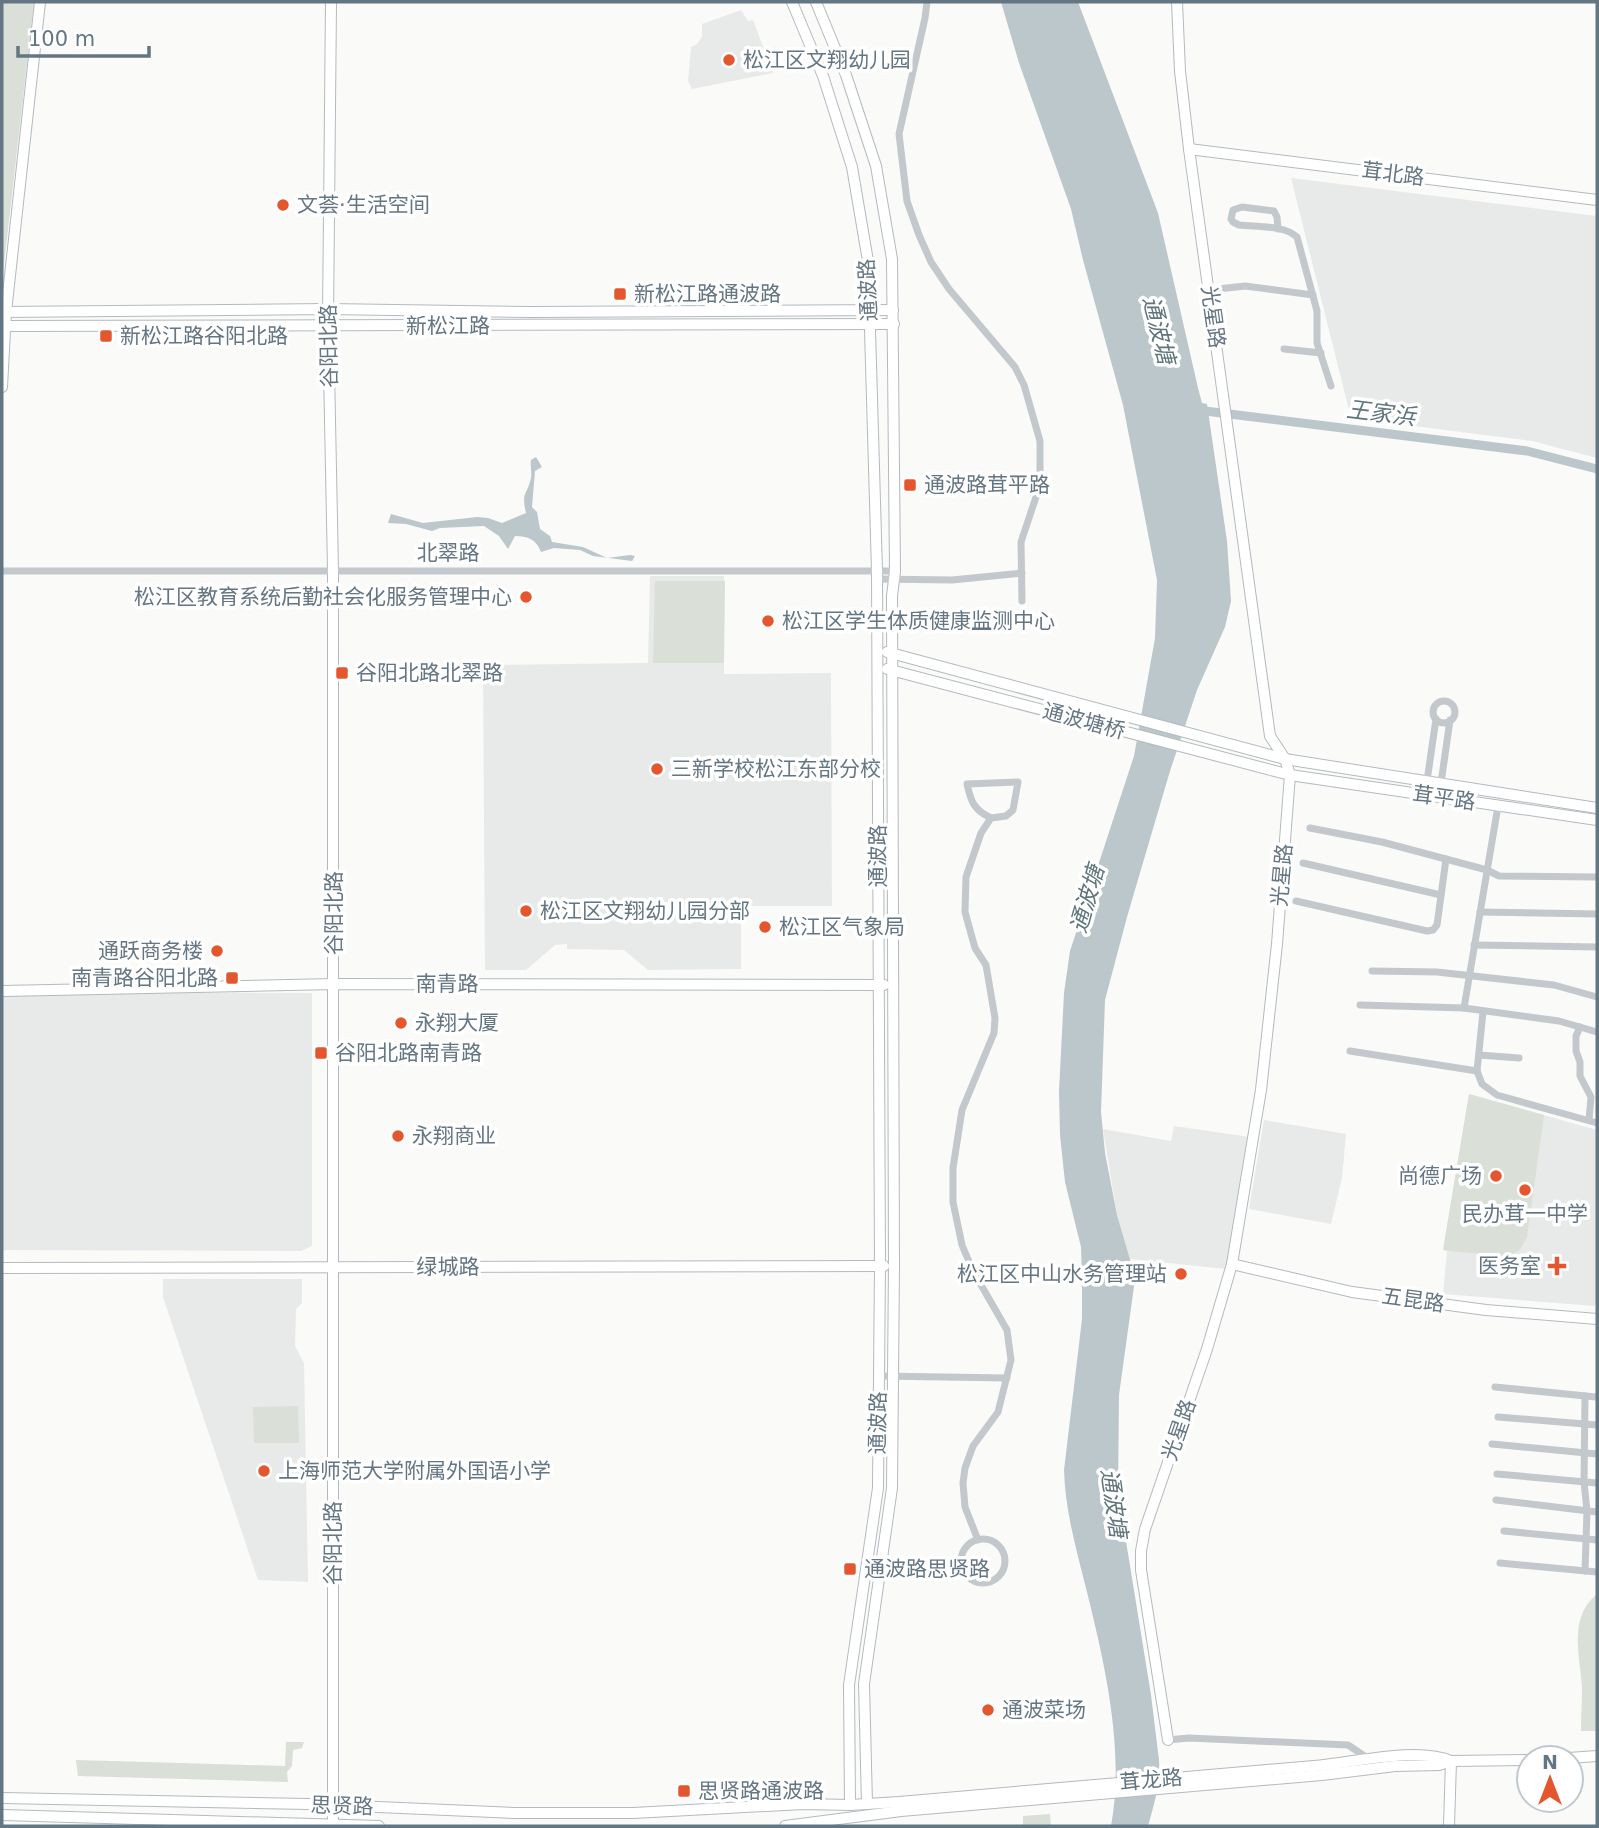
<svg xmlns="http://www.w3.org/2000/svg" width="1599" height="1828" viewBox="0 0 1599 1828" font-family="'DejaVu Sans','Noto Sans SC',sans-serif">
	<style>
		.built { fill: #e8e9e9 }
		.green { fill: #dadfd7 }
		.water { fill: #bbc7cb }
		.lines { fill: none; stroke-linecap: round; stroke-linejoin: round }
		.canal { stroke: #bbc7cb; stroke-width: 9 }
		.secondary-casing { stroke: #b3babf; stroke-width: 12 }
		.street { stroke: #c3c8cc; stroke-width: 7 }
		.secondary { stroke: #fff; stroke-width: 10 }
		.poi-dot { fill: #e4572e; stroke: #fff; stroke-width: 2.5 }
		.labels { text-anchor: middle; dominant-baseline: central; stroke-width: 7; stroke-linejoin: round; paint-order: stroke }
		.poi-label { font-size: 21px; fill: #657683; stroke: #fff; text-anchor: start }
		.street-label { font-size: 21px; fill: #657683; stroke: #fff }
		.water-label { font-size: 23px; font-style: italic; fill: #60757c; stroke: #fff }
	</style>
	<rect width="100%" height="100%" fill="#fafaf8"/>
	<!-- built -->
	<g class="built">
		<polygon points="741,10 748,21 753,20 773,73 692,89 688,81 691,47 697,44 702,37 702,24"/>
		<polygon points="1291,178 1597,216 1597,458 1532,441 1351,418"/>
		<polygon points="650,576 724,576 724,674 831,673 832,906 741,906 741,969 648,970 624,950 567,949 567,944 555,945 526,970 485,970 483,665 648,663"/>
		<polygon points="2,992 312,993 312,1246 301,1251 2,1250"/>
		<polygon points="1469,1094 1597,1130 1597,1295 1595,1306 1443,1294 1447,1251 1443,1250"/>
		<polygon points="1264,1120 1346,1134 1342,1178 1331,1224 1249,1209"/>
		<polygon points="1174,1126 1250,1137 1226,1269 1130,1259 1117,1215 1103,1129 1171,1141"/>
		<polygon points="163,1279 302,1279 302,1303 296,1309 295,1346 304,1363 308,1582 258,1580 163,1297"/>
	</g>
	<!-- green -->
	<g class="green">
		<polygon points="2,2 34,2 2,282"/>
		<polygon points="655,581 725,581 724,663 653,663"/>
		<polygon points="1469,1094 1544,1115 1527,1237 1520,1250 1507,1257 1443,1250"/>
		<polygon points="298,1406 299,1443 254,1443 253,1407"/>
		<path d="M1597 1594V1731H1581C1581 1716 1582 1702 1582 1687 1580 1654 1568 1618 1597 1594Z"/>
		<polygon points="286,1742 304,1742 302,1748 293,1750 292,1766 287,1772 288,1782 78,1776 76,1760 285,1766"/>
		<polygon points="1050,1814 1051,1826 1023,1826 1023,1816"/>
	</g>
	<!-- water -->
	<g class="water">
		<path d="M1001 2H1078L1158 213 1198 388 1202 403 1207 404 1227 541 1231 601 1225 627 1197 690 1170 771 1127 917 1105 1000 1101 1112 1105 1153 1117 1215 1132 1266 1137 1269 1138 1279H1135L1119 1395 1118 1492 1151 1695 1159 1760C1161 1782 1154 1805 1148 1826H1111C1125 1751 1105 1665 1087 1592 1077 1552 1065 1511 1064 1470L1082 1319V1277L1081 1247 1065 1182 1060 1135 1059 1091 1064 993 1070 951 1134 756 1155 638 1157 580 1123 405 1083 260 1071 209 1019 63Z"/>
		<path d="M536 457 542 467 535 471 532 507 537 512 540 529 550 536 552 542 583 547 607 558 630 555 635 556 632 561 593 556 580 550 554 548 541 552C536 539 528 536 515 536L508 549 499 536 484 526 440 528 432 531 406 524 388 523 391 514 423 523 477 517 488 518 502 523 526 513C521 491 527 496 531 478 532 472 530 466 531 460Z"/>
	</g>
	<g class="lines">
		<!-- canal -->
		<polyline class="canal" points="1197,410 1527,451 1597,469"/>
		<defs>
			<g id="secondary">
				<polyline points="331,2 328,319 333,570 333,1826"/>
				<polyline points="792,2 823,76 852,167 868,261 877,571 880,1266 878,1488 849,1685 850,1805"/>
				<polyline points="816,2 846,75 876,166 892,259 895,571 892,596 894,1265 892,1488 864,1684 867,1804"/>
				<polyline points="1189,149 1597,200"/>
				<polyline points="2,312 328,309 531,312 893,310"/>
				<polyline points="2,326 894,324"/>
				<polyline points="2,387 6,312 40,2"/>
				<polyline points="887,652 1285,759 1597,808"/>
				<polyline points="887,669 1290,775 1597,820"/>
				<polyline points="2,991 334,984 884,985"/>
				<polyline points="1232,1264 1352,1292 1486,1310 1597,1319"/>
				<polyline points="2,1268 884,1266"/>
				<polyline points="1168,1740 1141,1570 1141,1551 1145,1529 1207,1349 1232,1264 1261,1090 1277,944 1290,775 1285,759 1270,736 1189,149 1180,71 1177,2"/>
				<polyline points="1569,1758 1597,1756"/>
				<path d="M2 1798 309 1804 515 1813H633L803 1804 850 1805 899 1802C1037 1790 1176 1778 1314 1766 1352 1763 1418 1746 1451 1761"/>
				<polyline points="2,1815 379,1826"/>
				<polyline points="785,1826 901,1811 1322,1775 1395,1766 1439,1765 1451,1761 1529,1760"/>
				<polyline points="1449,1826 1451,1761"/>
			</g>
		</defs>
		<!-- secondary casing -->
		<use href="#secondary" class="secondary-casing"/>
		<!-- street -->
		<g class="street">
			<polyline points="927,2 925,18 899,134 907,201 919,235 931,262 949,289 1015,367 1024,385 1040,441 1040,478 1036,497 1021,542 1022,601"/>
			<path d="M1278 229 1277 217 1274 211 1242 207 1233 210 1231 219 1233 222 1239 225C1257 227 1284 225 1297 237L1317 311V343L1331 386"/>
			<polyline points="1209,290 1245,286 1313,295"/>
			<polyline points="1284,349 1321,353"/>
			<polyline points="2,571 895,571"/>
			<polyline points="877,579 952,580 1022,573"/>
			<circle cx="1444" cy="712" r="11"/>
			<polyline points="1427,781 1436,719"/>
			<polyline points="1441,783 1450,720"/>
			<polyline points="1310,828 1382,842 1487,870 1499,876 1597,877"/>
			<polyline points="1303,863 1441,895"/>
			<polyline points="1296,901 1427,931 1433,930 1437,925 1446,859"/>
			<polyline points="1480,912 1597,914"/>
			<polyline points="1474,945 1597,947"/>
			<polyline points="1372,971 1437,972 1554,985 1597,997"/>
			<polyline points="1360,1005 1464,1008 1559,1021 1597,1032"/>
			<polyline points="1464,1008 1498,806"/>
			<polyline points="1483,1012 1477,1071 1482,1084 1497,1095 1597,1123"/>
			<polyline points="1580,1027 1576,1036 1576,1051 1580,1062 1580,1076 1591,1097 1589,1120"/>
			<polyline points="1350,1051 1477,1071"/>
			<polyline points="1479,1055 1519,1058"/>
			<polyline points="879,1376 1007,1378"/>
			<polyline points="1495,1387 1596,1397"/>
			<polyline points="1585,1396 1584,1482 1587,1511 1585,1571"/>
			<polyline points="1498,1417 1597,1425"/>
			<polyline points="1492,1444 1597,1454"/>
			<polyline points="1497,1474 1597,1483"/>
			<polyline points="1496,1500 1597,1512"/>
			<polyline points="1504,1531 1597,1540"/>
			<circle cx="983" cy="1561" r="22"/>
			<path d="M978 1540 965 1507 963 1483 965 1468 973 1446 998 1412 1011 1360 1007 1330 973 1271 962 1245 953 1202V1168L962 1110 994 1033 995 1018 986 965 975 948 965 912 966 877 981 833 991 818 1006 816 1013 810 1018 782 967 784C971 802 974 810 991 818"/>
			<polyline points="1500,1563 1597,1572"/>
			<polyline points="1168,1740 1189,1738 1348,1745 1369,1759"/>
		</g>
		<!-- secondary -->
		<use href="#secondary" class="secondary"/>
	</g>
	<!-- markers -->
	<g class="poi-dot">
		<circle cx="729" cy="60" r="7"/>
		<circle cx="283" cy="205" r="7"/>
		<rect x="613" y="287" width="14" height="14" rx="3.5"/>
		<rect x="99" y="329" width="14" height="14" rx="3.5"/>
		<rect x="903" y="478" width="14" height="14" rx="3.5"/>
		<circle cx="526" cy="597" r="7"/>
		<circle cx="768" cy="621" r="7"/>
		<rect x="335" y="666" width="14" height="14" rx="3.5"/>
		<circle cx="657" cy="769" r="7"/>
		<circle cx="526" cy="911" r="7"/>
		<circle cx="765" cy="927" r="7"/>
		<circle cx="217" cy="951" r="7"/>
		<rect x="225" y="971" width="14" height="14" rx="3.5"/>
		<circle cx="401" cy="1023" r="7"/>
		<rect x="314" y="1046" width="14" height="14" rx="3.5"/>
		<circle cx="398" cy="1136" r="7"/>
		<circle cx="1496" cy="1176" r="7"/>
		<circle cx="1525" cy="1190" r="7"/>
		<path d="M1553.5 1255.5h7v7h7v7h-7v7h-7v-7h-7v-7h7z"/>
		<circle cx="1181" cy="1274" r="7"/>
		<circle cx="264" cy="1471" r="7"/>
		<rect x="843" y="1562" width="14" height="14" rx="3.5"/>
		<circle cx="988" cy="1710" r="7"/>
		<rect x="677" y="1784" width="14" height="14" rx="3.5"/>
	</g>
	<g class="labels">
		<!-- poi labels -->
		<g class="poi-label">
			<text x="743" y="60">松江区文翔幼儿园</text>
			<text x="297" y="205">文荟·生活空间</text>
			<text x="634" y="294">新松江路通波路</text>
			<text x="120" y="336">新松江路谷阳北路</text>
			<text x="924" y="485">通波路茸平路</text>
			<text x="512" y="597" text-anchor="end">松江区教育系统后勤社会化服务管理中心</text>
			<text x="782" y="621">松江区学生体质健康监测中心</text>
			<text x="356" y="673">谷阳北路北翠路</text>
			<text x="671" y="769">三新学校松江东部分校</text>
			<text x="540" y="911">松江区文翔幼儿园分部</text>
			<text x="779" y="927">松江区气象局</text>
			<text x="203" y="951" text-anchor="end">通跃商务楼</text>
			<text x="218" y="978" text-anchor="end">南青路谷阳北路</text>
			<text x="415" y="1023">永翔大厦</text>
			<text x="335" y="1053">谷阳北路南青路</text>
			<text x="412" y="1136">永翔商业</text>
			<text x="1482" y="1176" text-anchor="end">尚德广场</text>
			<text x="1525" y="1214" text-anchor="middle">民办茸一中学</text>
			<text x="1541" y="1266" text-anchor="end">医务室</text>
			<text x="1167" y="1274" text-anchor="end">松江区中山水务管理站</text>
			<text x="278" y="1471">上海师范大学附属外国语小学</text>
			<text x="864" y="1569">通波路思贤路</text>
			<text x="1002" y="1710">通波菜场</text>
			<text x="698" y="1791">思贤路通波路</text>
		</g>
		<!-- street labels -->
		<g class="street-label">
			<text transform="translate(1393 174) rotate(7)">茸北路</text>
			<text transform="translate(868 290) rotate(-93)">通波路</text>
			<text transform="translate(1213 317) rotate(82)">光星路</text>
			<text x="448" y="326">新松江路</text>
			<text transform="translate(329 346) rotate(-91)">谷阳北路</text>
			<text x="448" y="553">北翠路</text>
			<text transform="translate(1084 721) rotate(15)">通波塘桥</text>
			<text transform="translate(1444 798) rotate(8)">茸平路</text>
			<text transform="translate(878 856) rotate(-90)">通波路</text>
			<text transform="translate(1282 875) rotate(-85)">光星路</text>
			<text transform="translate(334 913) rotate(-90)">谷阳北路</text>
			<text x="447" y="984">南青路</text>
			<text x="448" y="1267">绿城路</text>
			<text transform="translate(1413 1300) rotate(8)">五昆路</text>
			<text transform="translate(878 1423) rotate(-89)">通波路</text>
			<text transform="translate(1179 1430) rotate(-71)">光星路</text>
			<text transform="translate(333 1543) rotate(-90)">谷阳北路</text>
			<text transform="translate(1151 1780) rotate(-5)">茸龙路</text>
			<text transform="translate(342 1806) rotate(2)">思贤路</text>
		</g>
		<!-- water labels -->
		<g class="water-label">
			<text transform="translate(1159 330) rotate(76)">通波塘</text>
			<text transform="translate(1381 413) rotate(7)">王家浜</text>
			<text transform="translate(1087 899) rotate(-74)">通波塘</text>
			<text transform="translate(1114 1503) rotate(82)">通波塘</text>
		</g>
	</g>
	<!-- border -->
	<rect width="1599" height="1828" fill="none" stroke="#657683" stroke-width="7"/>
	<!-- north arrow -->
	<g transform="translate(1550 1779)"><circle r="33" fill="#ffffff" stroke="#c1c8cd" stroke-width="2"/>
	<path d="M0-5L12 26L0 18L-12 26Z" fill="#e4572e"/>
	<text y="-10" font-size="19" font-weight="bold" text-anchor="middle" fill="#657683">N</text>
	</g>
	<!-- scale -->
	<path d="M18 46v10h131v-10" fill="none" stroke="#657683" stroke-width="3.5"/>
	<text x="28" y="46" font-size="21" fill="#657683" stroke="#ffffff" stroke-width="5" paint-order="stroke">100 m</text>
</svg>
